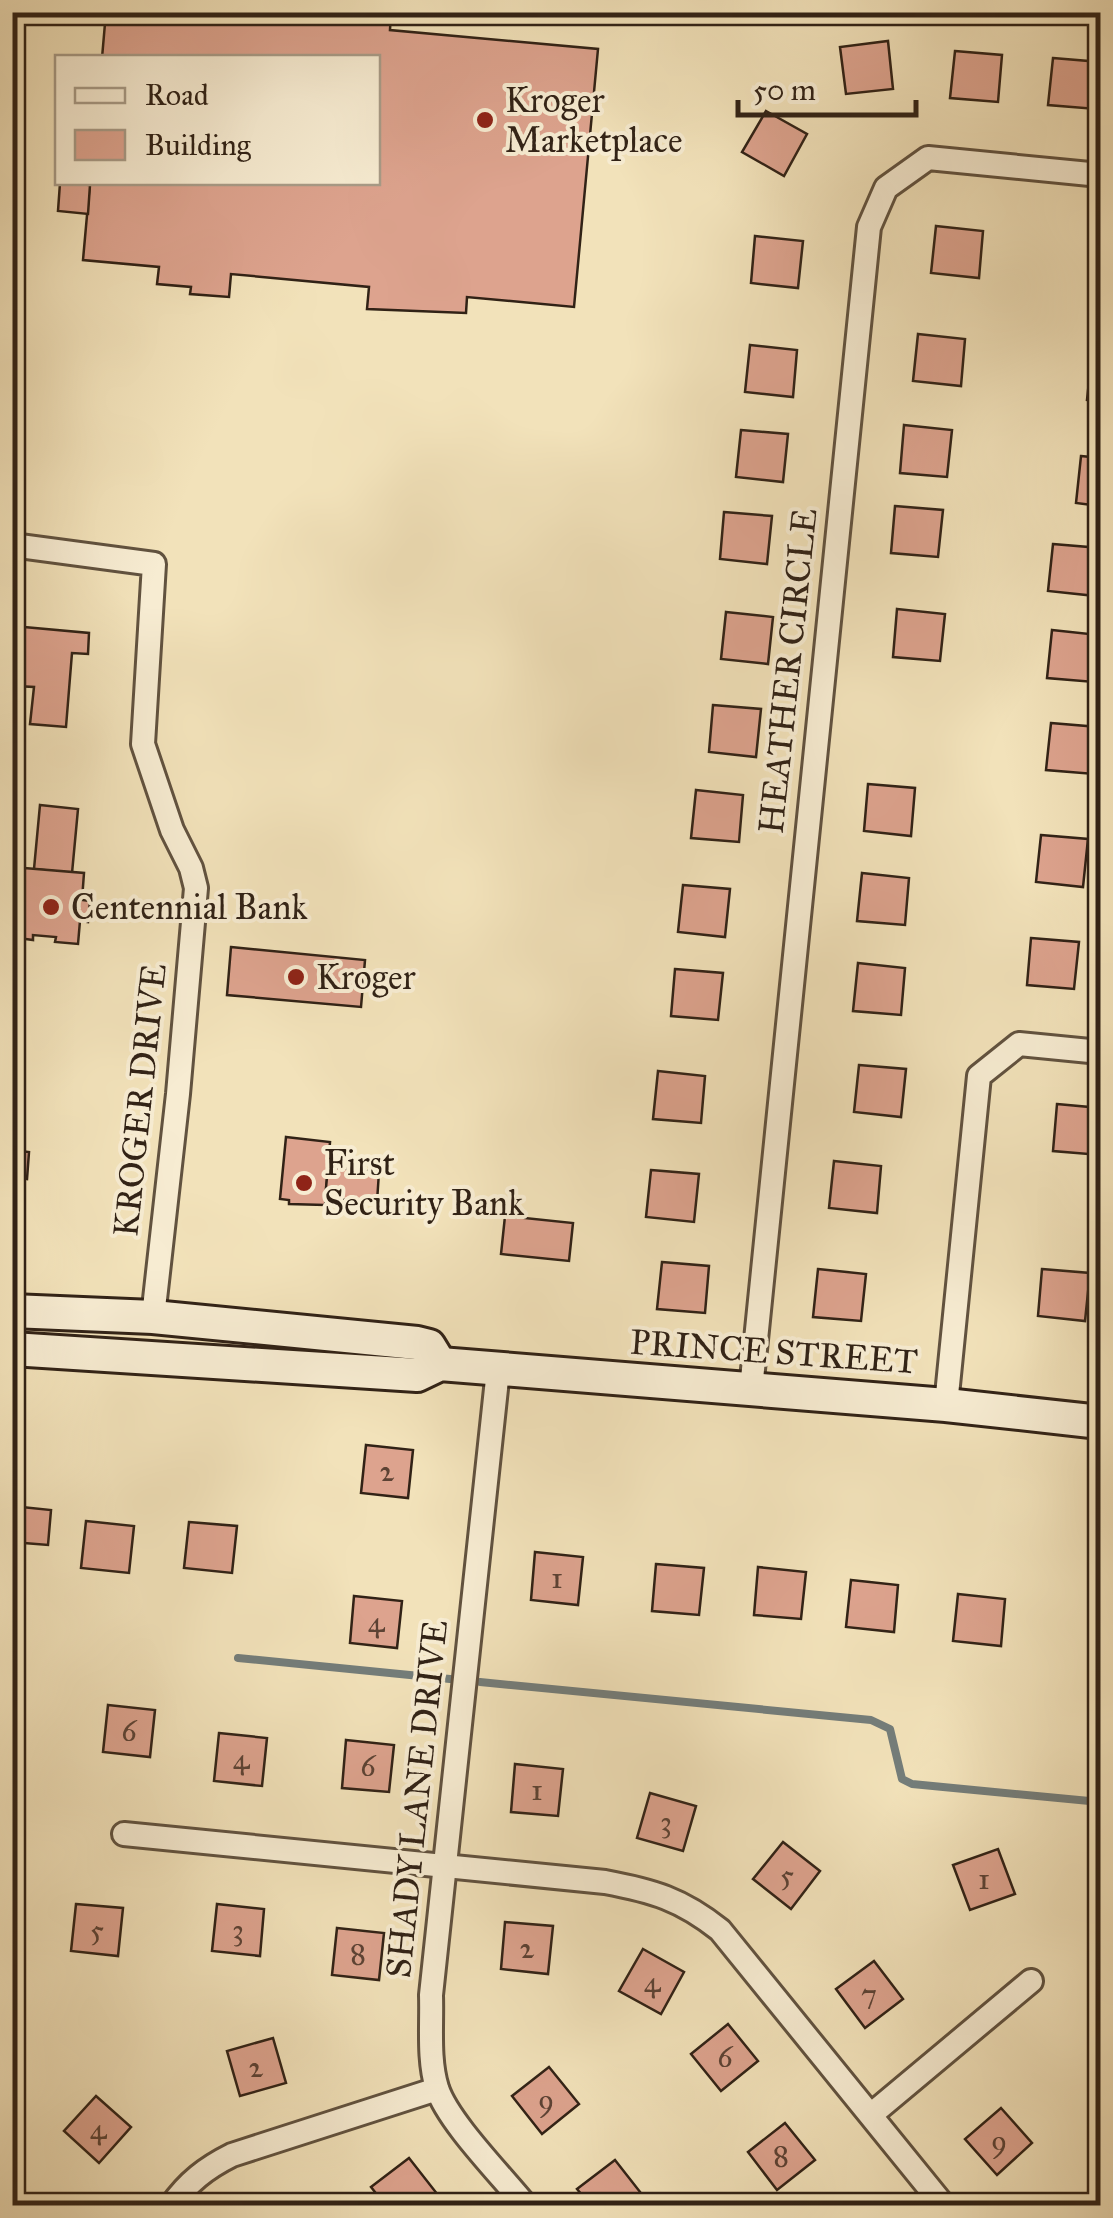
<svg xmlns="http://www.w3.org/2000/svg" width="1113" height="2218" viewBox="0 0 1113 2218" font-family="'IM FELL Great Primer',serif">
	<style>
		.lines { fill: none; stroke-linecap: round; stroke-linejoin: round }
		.stream { stroke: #747d7a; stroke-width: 8 }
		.building { fill: #dda38e; stroke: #312216; stroke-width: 2.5 }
		.street-casing { stroke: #61523f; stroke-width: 28 }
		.secondary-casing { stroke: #312216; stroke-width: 38 }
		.street { stroke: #f7ecd2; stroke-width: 22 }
		.secondary { stroke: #f7ecd2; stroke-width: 32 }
		.poi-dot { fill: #8f2418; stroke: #f7ecd2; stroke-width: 4 }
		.labels { text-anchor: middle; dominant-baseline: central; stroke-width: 8; stroke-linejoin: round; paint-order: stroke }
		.number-label { font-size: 30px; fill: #5c4234 }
		.poi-label { font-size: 35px; fill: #312216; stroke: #f7ecd2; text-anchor: start }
		.street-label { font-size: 35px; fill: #312216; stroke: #f7ecd2 }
	</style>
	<rect width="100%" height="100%" fill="#f2e2ba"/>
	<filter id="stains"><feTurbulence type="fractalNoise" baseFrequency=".002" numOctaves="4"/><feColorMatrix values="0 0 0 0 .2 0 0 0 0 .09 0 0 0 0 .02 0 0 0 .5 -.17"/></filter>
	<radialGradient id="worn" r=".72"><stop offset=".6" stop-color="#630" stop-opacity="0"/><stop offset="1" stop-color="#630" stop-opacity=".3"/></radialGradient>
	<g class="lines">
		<!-- stream -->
		<g class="stream">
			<polyline points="238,1658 450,1679"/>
			<polyline points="480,1682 871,1720 890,1729 902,1779 912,1784 1100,1802"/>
		</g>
	</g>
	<!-- building -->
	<g class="building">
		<polygon points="106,12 391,12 390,30 598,49 574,307 467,297 466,313 367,309 369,287 231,274 229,297 190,294 191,287 157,284 159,267 83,260 90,182 378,182 378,58 102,58"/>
		<polygon points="888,41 893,89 846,94 840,47"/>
		<polygon points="955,51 1002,55 998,102 950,98"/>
		<polygon points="1053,58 1100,62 1096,109 1048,105"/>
		<polygon points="766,111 807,134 784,176 742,152"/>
		<polygon points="60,183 90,185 88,214 58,211"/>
		<polygon points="936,226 983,231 979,278 931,273"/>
		<polygon points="755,236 803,241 798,288 751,283"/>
		<polygon points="918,334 965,339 961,386 913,381"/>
		<polygon points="750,345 797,350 793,397 745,392"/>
		<polygon points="1092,353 1100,354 1100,402 1087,400"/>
		<polygon points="904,425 952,430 947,477 900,473"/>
		<polygon points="741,430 788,434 783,482 736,477"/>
		<polygon points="1081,456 1100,458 1100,506 1076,503"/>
		<polygon points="895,506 943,510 938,557 891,553"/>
		<polygon points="724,512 772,516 767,564 720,559"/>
		<polygon points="1053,544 1100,548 1096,596 1048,591"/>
		<polygon points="897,609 945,614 940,661 893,657"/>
		<polygon points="726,612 773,617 768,664 721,659"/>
		<polygon points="24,627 89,633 88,654 72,653 66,727 30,724 34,687 16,686 18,668 12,667 12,640 23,641"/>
		<polygon points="1052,630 1099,635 1094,682 1047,678"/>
		<polygon points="713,705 761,709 756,757 709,752"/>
		<polygon points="1051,723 1098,727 1094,774 1046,770"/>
		<polygon points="868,784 915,788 911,836 864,831"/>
		<polygon points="696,790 743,795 739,842 691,838"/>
		<polygon points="40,805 78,809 72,873 34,869"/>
		<polygon points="1041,835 1088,839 1083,887 1036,882"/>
		<polygon points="24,868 84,873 82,900 90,901 88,922 80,921 78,944 55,942 56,937 33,935 33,940 18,938 20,914 12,913 12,893 22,894"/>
		<polygon points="862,873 909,878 905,925 857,921"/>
		<polygon points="683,885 730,889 725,937 678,932"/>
		<polygon points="1031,938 1079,942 1074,989 1027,985"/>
		<polygon points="231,947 365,960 361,1007 227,995"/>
		<polygon points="858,963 905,968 901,1015 853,1011"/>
		<polygon points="675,969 723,973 718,1020 671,1016"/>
		<polygon points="859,1065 906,1069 901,1117 854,1112"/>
		<polygon points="658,1071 705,1076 701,1123 653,1119"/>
		<polygon points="1057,1104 1100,1108 1100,1155 1053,1151"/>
		<polygon points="286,1137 330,1142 325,1205 289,1204 289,1200 280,1199"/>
		<polygon points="12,1150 29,1152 27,1179 21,1178 20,1192 13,1192 12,1198"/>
		<polygon points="834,1161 881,1166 877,1213 829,1208"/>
		<polygon points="328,1167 379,1172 377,1202 325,1198"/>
		<polygon points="651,1170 699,1174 694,1222 646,1217"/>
		<polygon points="505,1216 573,1223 569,1261 501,1254"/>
		<polygon points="662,1262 709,1266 705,1313 657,1309"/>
		<polygon points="818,1269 866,1274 861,1321 813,1317"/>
		<polygon points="1042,1269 1090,1273 1085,1321 1038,1316"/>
		<polygon points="366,1445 413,1450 408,1498 361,1493"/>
		<polygon points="12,1506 51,1510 48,1545 12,1542"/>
		<polygon points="86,1521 134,1526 129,1573 81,1568"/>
		<polygon points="189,1522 237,1526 232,1573 184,1568"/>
		<polygon points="535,1552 583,1557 578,1605 531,1600"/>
		<polygon points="656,1564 704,1568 699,1615 652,1611"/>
		<polygon points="758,1567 806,1572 801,1619 754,1615"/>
		<polygon points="851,1580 898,1585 894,1632 846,1627"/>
		<polygon points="958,1594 1005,1599 1001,1646 953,1641"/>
		<polygon points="354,1596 402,1601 397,1648 350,1643"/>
		<polygon points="108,1705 155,1710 150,1757 103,1752"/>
		<polygon points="219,1733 267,1738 262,1786 214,1781"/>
		<polygon points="346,1740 394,1745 389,1792 342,1788"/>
		<polygon points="515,1764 563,1769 558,1816 511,1812"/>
		<polygon points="650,1793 696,1806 683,1851 637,1838"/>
		<polygon points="783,1842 820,1871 791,1909 753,1879"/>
		<polygon points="998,1849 1015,1894 970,1910 953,1865"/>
		<polygon points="76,1904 123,1908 118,1956 71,1951"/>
		<polygon points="217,1904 264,1909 260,1956 212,1951"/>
		<polygon points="505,1922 553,1926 548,1974 501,1969"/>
		<polygon points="337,1928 384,1933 379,1980 332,1975"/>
		<polygon points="643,1949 684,1972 661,2014 619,1991"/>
		<polygon points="874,1961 903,1999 865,2028 836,1989"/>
		<polygon points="728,2024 758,2061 721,2091 691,2054"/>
		<polygon points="273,2038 286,2083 240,2096 227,2051"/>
		<polygon points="549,2067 579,2104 542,2134 512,2096"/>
		<polygon points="96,2096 131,2127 99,2163 64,2131"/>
		<polygon points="1001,2108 1032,2143 997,2175 965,2139"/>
		<polygon points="785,2123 815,2160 777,2190 748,2152"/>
		<polygon points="409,2158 438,2195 425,2206 386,2206 371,2187"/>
		<polygon points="615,2160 644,2197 633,2206 591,2206 577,2189"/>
	</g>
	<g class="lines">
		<defs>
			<g id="street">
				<polyline points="12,545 154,564 143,744 172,830 191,868 196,888 178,1094 153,1317"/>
				<path d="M498 1370 431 1995C432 2025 428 2059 437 2088 448 2122 502 2176 526 2206"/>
				<polyline points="751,1389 869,227 886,188 928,158 1100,175"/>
				<polyline points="946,1405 979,1076 1019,1044 1100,1052"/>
				<path d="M124 1834 605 1882C653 1891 681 1899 720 1930L944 2206"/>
				<polyline points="872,2114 1031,1981"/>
				<path d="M171 2206C188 2182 206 2168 232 2155L437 2089"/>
			</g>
			<g id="secondary">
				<polyline points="12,1311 153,1317 417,1343 429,1346 440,1364"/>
				<polyline points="12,1349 417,1375 440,1364 946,1405 1100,1422"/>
			</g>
		</defs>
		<!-- street casing -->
		<use href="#street" class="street-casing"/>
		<!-- secondary casing -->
		<use href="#secondary" class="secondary-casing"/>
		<!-- street -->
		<use href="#street" class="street"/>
		<!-- secondary -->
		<use href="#secondary" class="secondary"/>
	</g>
	<!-- markers -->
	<g class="poi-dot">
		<circle cx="485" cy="120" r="10"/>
		<circle cx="51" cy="907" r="10"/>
		<circle cx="296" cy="977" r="10"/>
		<circle cx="304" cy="1183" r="10"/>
	</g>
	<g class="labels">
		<!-- number labels -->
		<g class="number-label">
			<text x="387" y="1471">2</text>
			<text x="557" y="1578">1</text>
			<text x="376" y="1622">4</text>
			<text x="129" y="1731">6</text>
			<text x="241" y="1759">4</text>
			<text x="368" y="1766">6</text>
			<text x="537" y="1790">1</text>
			<text x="666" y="1822">3</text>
			<text x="787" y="1875">5</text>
			<text x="984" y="1879">1</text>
			<text x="97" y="1930">5</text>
			<text x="238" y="1930">3</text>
			<text x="527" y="1948">2</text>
			<text x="358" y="1954">8</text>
			<text x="652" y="1982">4</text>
			<text x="869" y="1994">7</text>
			<text x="725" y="2057">6</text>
			<text x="256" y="2067">2</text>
			<text x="546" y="2100">9</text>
			<text x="98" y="2129">4</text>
			<text x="999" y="2141">9</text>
			<text x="781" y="2156">8</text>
		</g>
		<!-- poi labels -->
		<g class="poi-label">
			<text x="505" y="100">Kroger<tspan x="505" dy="40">Marketplace</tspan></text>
			<text x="71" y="907">Centennial Bank</text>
			<text x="316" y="977">Kroger</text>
			<text x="324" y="1163">First<tspan x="324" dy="40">Security Bank</tspan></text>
		</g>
		<!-- street labels -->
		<g class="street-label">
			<text transform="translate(788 671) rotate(-84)">HEATHER CIRCLE</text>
			<text transform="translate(140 1100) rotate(-84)">KROGER DRIVE</text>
			<text transform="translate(774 1352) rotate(4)">PRINCE STREET</text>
			<text transform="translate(417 1799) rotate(-84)">SHADY LANE DRIVE</text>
		</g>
	</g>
	<!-- margin -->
	<rect width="1113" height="2218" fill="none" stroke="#f2e2ba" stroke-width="50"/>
	<rect x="15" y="15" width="1083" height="2188" fill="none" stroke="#312216" stroke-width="5"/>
	<rect x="25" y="25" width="1063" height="2168" fill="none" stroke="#312216" stroke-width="2.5"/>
	<!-- legend -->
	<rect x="55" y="55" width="325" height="130" fill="#f7ecd2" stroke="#a89b87" stroke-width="2.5"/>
	<rect x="75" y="88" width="50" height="15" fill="#f7ecd2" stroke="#a89b87" stroke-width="2.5"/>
	<text x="145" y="105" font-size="30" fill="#312216">Road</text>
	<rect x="75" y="130" width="50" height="30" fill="#dda38e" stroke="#a89b87" stroke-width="2.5"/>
	<text x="145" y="155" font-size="30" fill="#312216">Building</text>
	<!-- scale -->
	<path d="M738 100v15h178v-15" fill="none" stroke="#312216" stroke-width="5"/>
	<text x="753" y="100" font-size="30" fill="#312216" stroke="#f7ecd2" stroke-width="8" paint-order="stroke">50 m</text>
	<rect width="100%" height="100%" filter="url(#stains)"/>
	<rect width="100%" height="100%" fill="url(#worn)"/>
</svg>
